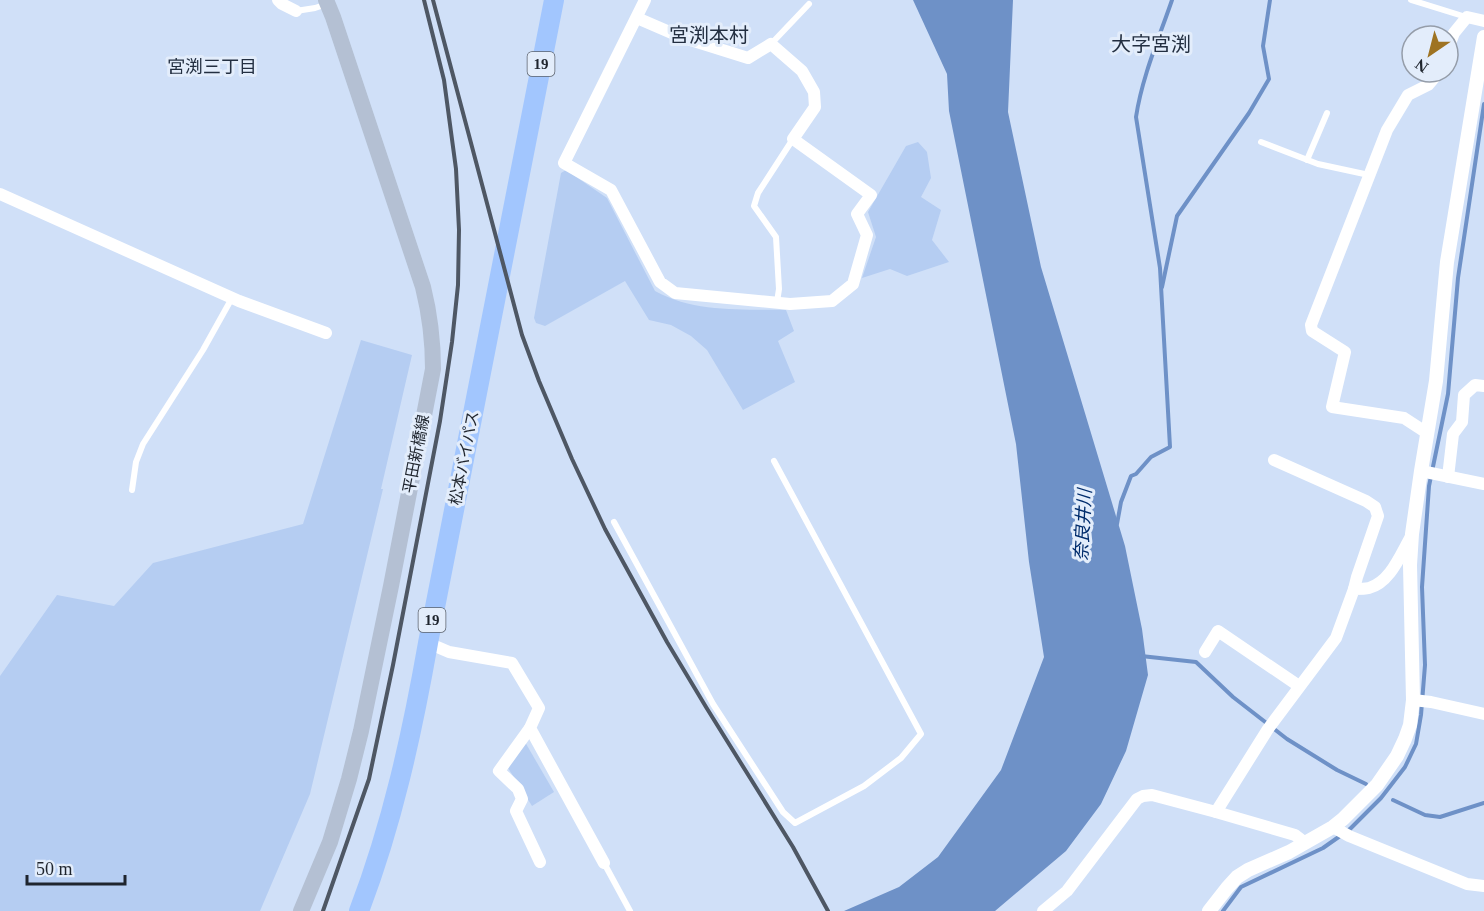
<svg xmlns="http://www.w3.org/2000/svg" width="1484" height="911" viewBox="0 0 1484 911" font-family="'Times New Roman','Noto Sans JP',serif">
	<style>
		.green { fill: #b5cdf2 }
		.water { fill: #6e91c7 }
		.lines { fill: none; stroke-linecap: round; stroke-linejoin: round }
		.stream { stroke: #6e91c7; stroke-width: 4 }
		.service { stroke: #fff; stroke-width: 6 }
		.minor { stroke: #fff; stroke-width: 12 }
		.tertiary { stroke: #fff; stroke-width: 14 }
		.secondary { stroke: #b4c0d3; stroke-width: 16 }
		.trunk { stroke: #a2c6fe; stroke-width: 20 }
		.rail { stroke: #4e5764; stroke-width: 4 }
		.labels { text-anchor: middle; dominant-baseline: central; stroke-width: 6; stroke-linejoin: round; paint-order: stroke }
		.shield { fill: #e3edfb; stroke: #5a616c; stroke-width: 1.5 }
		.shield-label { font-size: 15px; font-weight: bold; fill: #1f252e }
		.street-label { font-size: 16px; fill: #1f252e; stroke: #e3edfb }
		.neighbourhood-label { font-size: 18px; fill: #232f41; stroke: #e3edfb }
		.water-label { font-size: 18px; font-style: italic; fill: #002c6c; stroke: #e3edfb }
		.quarter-label { font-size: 20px; fill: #232f41; stroke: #e3edfb }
	</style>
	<rect width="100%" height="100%" fill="#d0e0f8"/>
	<!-- green -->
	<g class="green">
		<polygon points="918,142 927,152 931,178 921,197 941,210 932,240 949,262 907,276 890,269 862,278 876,237 868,212 906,146"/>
		<path d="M566 170 607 198 655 291C695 313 741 309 786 310L794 331 778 341 795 382 743 410 707 350 691 336 671 325 649 320 625 281 545 326 536 323 534 318 561 173Z"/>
		<polygon points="361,340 412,355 381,489 383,489 310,794 260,911 0,911 0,676 57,595 114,606 153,563 303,524"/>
		<polygon points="525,742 554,792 532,806 508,768"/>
	</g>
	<!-- water -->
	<polygon class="water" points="913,0 1013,0 1008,112 1041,267 1125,546 1142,629 1148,675 1126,751 1101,804 1066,851 995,911 844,911 899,887 938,857 1001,770 1044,657 1029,562 1016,444 949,111 947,74"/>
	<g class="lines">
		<!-- stream -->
		<g class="stream">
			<polyline points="1162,287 1177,216 1249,113 1269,79 1263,46 1270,0"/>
			<path d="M1117 524 1121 502 1131 476 1136 474 1151 457 1170 447 1160 268 1136 117C1142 77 1159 38 1172 0"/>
			<polyline points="1141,656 1196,662 1233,697 1287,739 1337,770 1366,784"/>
			<polyline points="1393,800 1425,815 1440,817 1484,803"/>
			<polyline points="1223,911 1241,887 1323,848 1350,829 1381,798 1405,767 1416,744 1421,715 1425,665 1422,587 1429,486 1448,394 1458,278 1484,104"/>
		</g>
		<!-- service -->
		<g class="service">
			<polyline points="1411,0 1466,17"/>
			<polyline points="296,11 315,8 327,4"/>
			<polyline points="771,44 809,4"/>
			<polyline points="1261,142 1318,164 1369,175"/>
			<polyline points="1307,160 1327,113"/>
			<polyline points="777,302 779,289 776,237 754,206 758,193 793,139"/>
			<polyline points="132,490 136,462 143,444 203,350 232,298"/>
			<polyline points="614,522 713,704 783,812 795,823 864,786 901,758 921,734 774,461"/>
			<polyline points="604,863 630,911"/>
		</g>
		<!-- minor -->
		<g class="minor">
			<polyline points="278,0 282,4 296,11"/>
			<polyline points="637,18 681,37 748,58 771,44 802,71 814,92 815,107 793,139 871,195 857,214 867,235 853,284 832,301 790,304 675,293 660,282 611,190 564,163 645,0"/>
			<polyline points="1448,49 1454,33 1467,17 1484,21"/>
			<polyline points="0,194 239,301 326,333"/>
			<polyline points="1427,433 1404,418 1332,407 1345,352 1312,331 1311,325 1387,130 1408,95 1428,85 1439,72"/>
			<polyline points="1274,460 1366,501 1375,507 1378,516 1357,577 1354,589"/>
			<polyline points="1421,471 1484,484"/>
			<polyline points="1448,477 1453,434 1462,422 1464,395 1475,385 1484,386"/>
			<polyline points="428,643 449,652 512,663 539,708 530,728 604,863"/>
			<polyline points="1205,652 1218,631 1299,686"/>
			<polyline points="1413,700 1431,702 1484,714"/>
			<polyline points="530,728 499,771 518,789 522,799 516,811 540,862"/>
			<path d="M1216 812 1268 729 1336 638 1354 589C1359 589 1365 589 1369 588 1391 582 1401 553 1412 535"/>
			<polyline points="1333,827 1349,836 1467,884 1484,886"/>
			<polyline points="1043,911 1067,891 1137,799 1143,796 1152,795 1216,812 1295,835 1304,842"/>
		</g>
		<!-- tertiary -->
		<polyline class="tertiary" points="1209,911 1227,888 1237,877 1248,870 1289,852 1333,827 1343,819 1377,785 1397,756 1405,739 1410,725 1413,700 1410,565 1412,534 1421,471 1436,381 1447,262 1484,37"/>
		<!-- secondary -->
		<path class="secondary" d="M301 911 330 842 349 779 361 731 391 586 433 369C433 341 430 315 423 287L333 17 326 0"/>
		<!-- trunk -->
		<path class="trunk" d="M359 911C392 825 412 734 428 643L554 0"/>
		<!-- rail -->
		<g class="rail">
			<polyline points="433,0 522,335 539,381 572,459 605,529 667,642 706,707 793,847 828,911"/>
			<polyline points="323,911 369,779 393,665 440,421 452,342 458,285 459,230 456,169 444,80 424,0"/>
		</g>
	</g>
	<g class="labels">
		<!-- shield labels -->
		<g class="shield">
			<rect x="527.5" y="52" width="27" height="24" rx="4.5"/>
			<rect x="418.5" y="608" width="27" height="24" rx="4.5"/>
		</g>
		<g class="shield-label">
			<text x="541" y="64">19</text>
			<text x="432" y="620">19</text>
		</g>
		<!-- street labels -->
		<g class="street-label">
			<text transform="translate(416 454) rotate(-79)">平田新橋線</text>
			<text transform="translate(464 458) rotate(-79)">松本バイパス</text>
		</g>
		<!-- neighbourhood labels -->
		<g class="neighbourhood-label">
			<text x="212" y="67">宮渕三丁目</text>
		</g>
		<!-- water labels -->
		<g class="water-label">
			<text transform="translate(1083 525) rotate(-87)">奈良井川</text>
		</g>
		<!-- quarter labels -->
		<g class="quarter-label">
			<text x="709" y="35">宮渕本村</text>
			<text x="1151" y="44">大字宮渕</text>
		</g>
	</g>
	<!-- north arrow -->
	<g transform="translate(1430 54) rotate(215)"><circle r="28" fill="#e3edfb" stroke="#959da9" stroke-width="1.5"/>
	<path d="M0-4.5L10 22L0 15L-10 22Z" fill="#9e7322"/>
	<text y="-9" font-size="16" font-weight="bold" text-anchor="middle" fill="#1f252e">N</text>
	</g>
	<!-- scale -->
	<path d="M27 875v9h98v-9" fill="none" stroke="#1f252e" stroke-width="3"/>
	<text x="36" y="875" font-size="18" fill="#1f252e" stroke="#e3edfb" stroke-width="4.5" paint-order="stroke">50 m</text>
</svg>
